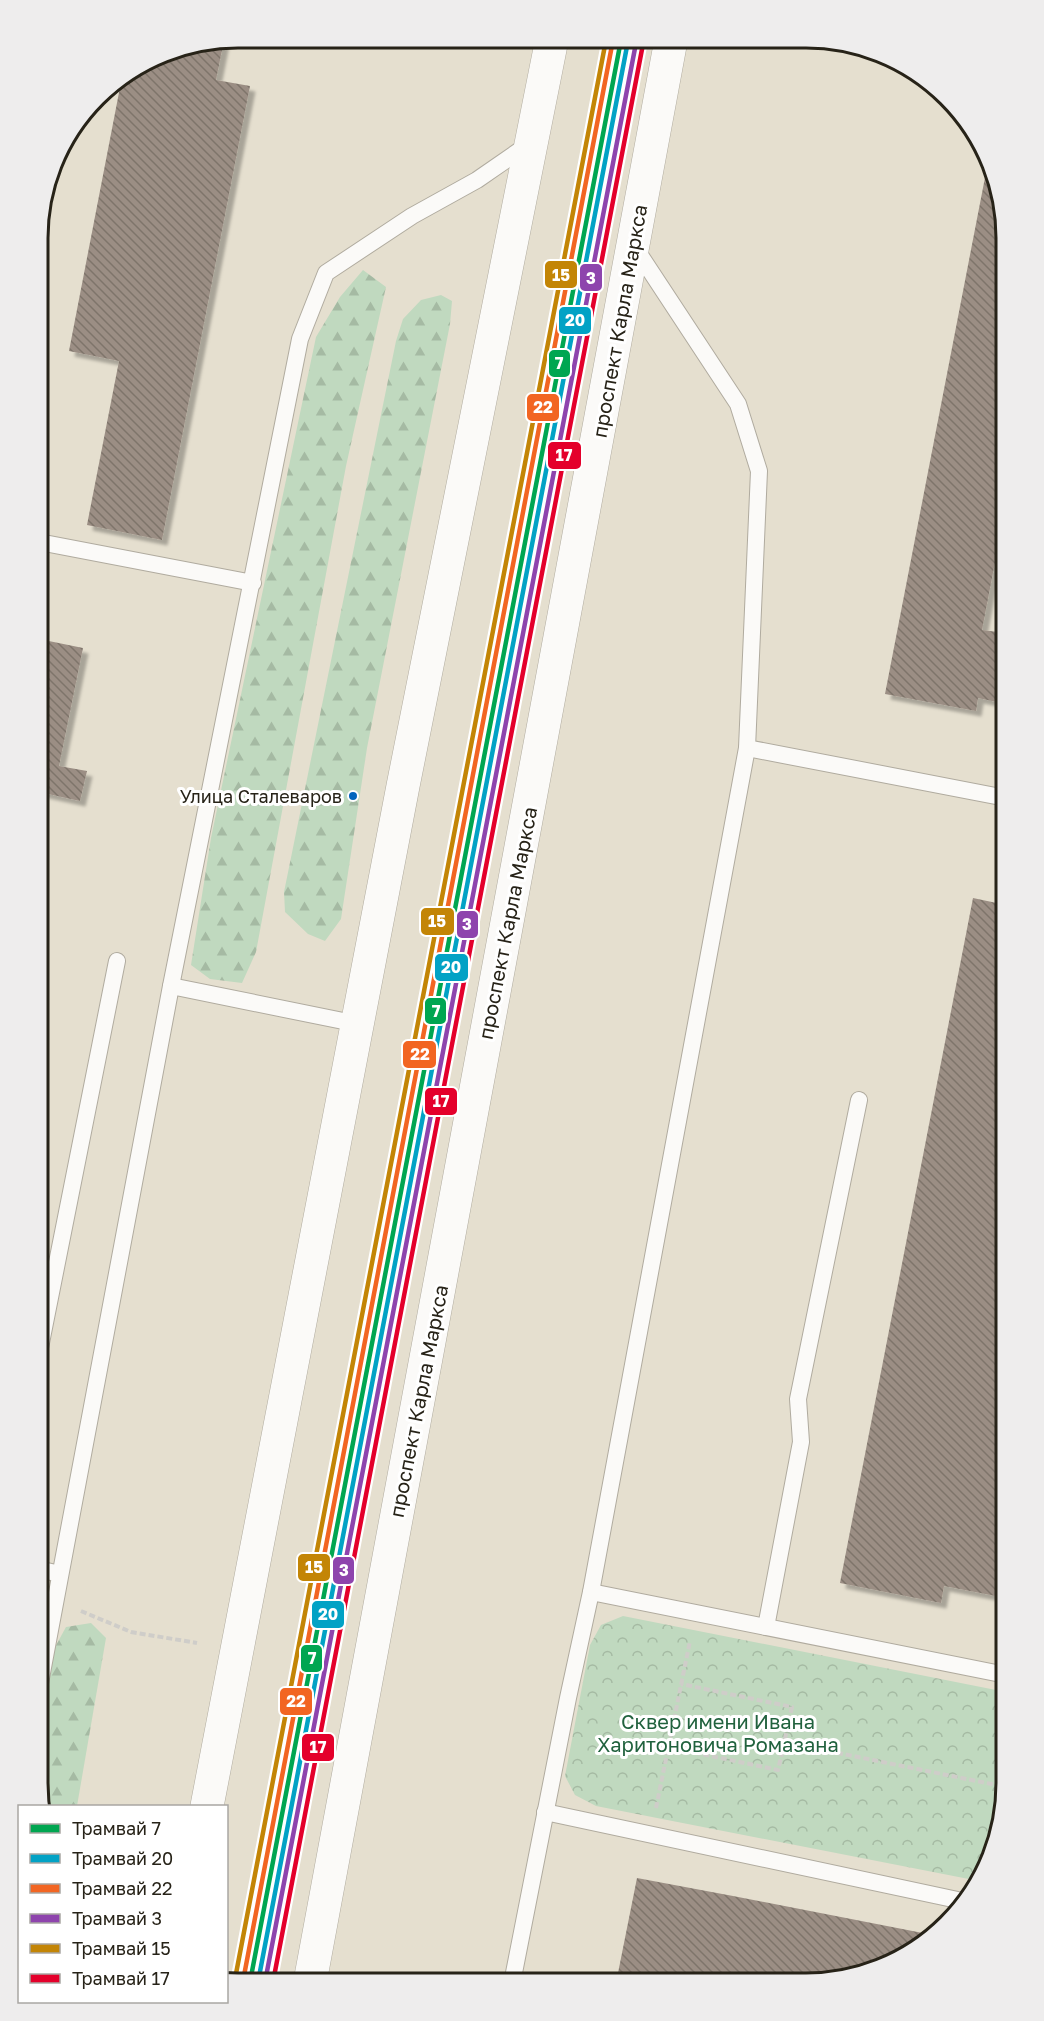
<svg xmlns="http://www.w3.org/2000/svg" width="1044" height="2021" viewBox="0 0 1044 2021" font-family="'Golos Text',sans-serif">
	<style>
		.forest { fill: url(#forest-firs) }
		.park { fill: url(#park-crowns) }
		.building { fill: url(#building-back-hatch); filter: url(#shadow) }
		.lines { fill: none; stroke-linecap: round; stroke-linejoin: round }
		.service-casing { stroke: #b0ab9f; stroke-width: 18 }
		.secondary-casing { stroke: #b0ab9f; stroke-width: 34 }
		.path { stroke: #cfcdc9; stroke-width: 4; stroke-dasharray: 6 3; stroke-linecap: butt }
		.service { stroke: #fbfaf8; stroke-width: 16 }
		.secondary { stroke: #fbfaf8; stroke-width: 33 }
		.tram-1-casing { stroke: #fff; stroke-width: 9 }
		.tram-2-casing { stroke: #fff; stroke-width: 9 }
		.tram-3-casing { stroke: #fff; stroke-width: 9 }
		.tram-4-casing { stroke: #fff; stroke-width: 9 }
		.tram-5-casing { stroke: #fff; stroke-width: 9 }
		.tram-6-casing { stroke: #fff; stroke-width: 9 }
		.tram-1 { stroke: #00a651; stroke-width: 4.5 }
		.tram-2 { stroke: #02a2c5; stroke-width: 4.5 }
		.tram-3 { stroke: #f26522; stroke-width: 4.5 }
		.tram-4 { stroke: #8e44ad; stroke-width: 4.5 }
		.tram-5 { stroke: #c38506; stroke-width: 4.5 }
		.tram-6 { stroke: #e4002b; stroke-width: 4.5 }
		.bus-dot { fill: #0065bd; stroke: #fff; stroke-width: 2 }
		.labels { text-anchor: middle; dominant-baseline: central; stroke-width: 6; stroke-linejoin: round; paint-order: stroke }
		.bus-label { font-size: 18px; fill: #272318; stroke: #fff; text-anchor: end }
		.street-label { font-size: 20px; fill: #272318; stroke: #fff }
		.park-label { font-size: 20px; fill: #21623e; stroke: #fff }
		.rim { fill: none; stroke: #272318; stroke-width: 3 }
		.line-badge { stroke: #fff; stroke-width: 2 }
		.badge-label { font-size: 16px; text-anchor: middle; font-weight: bold; fill: #fff }
	</style>
	<defs>
		<pattern id="forest-firs" width="22" height="20" patternUnits="userSpaceOnUse" patternTransform="scale(1.5)"><rect width="22" height="20" fill="#c0d9bf"/><path d="M5 1l3.5 6h-7zM16 11l3.5 6h-7z" fill="#a5baa3"/></pattern>
		<pattern id="park-crowns" width="20" height="18" patternUnits="userSpaceOnUse" patternTransform="scale(1.5)"><rect width="20" height="18" fill="#c0d9bf"/><path d="M2 6a3 3 0 1 1 6 0M12 15a3 3 0 1 1 6 0" fill="none" stroke="#a5baa3"/></pattern>
		<pattern id="building-back-hatch" width="6" height="6" patternUnits="userSpaceOnUse" patternTransform="scale(1.5)"><rect width="6" height="6" fill="#9b8e84"/><path d="M-1 5l2 2M0 0l6 6M5-1l2 2" fill="none" stroke="#7e746b"/></pattern>
		<filter id="shadow"><feDropShadow dx="5.5" dy="5.5" stdDeviation="1.5" flood-color="#0004"/></filter>
	</defs>
	<rect width="100%" height="100%" fill="#e5dfcf"/>
	<!-- forest -->
	<g class="forest">
		<polygon points="363,270 386,287 346,466 256,952 242,983 210,979 191,965 211,838 316,337 340,297"/>
		<polygon points="441,295 452,301 450,324 367,748 341,919 325,941 308,934 285,912 284,892 396,341 403,319 421,300"/>
		<polygon points="91,1623 106,1638 77,1806 41,1806 38,1783 38,1745 54,1649 66,1627"/>
	</g>
	<!-- park -->
	<polygon class="park" points="623,1616 1006,1692 1006,1797 991,1860 979,1881 596,1806 575,1795 565,1776 590,1645 601,1625"/>
	<!-- building -->
	<g class="building">
		<polygon points="224,40 216,80 250,86 162,540 87,525 119,361 69,351 122,77 161,53"/>
		<polygon points="988,162 996,174 1006,238 1006,505 982,630 1006,633 1006,704 978,698 976,711 885,694"/>
		<polygon points="39,639 83,648 59,766 87,771 80,801 39,792"/>
		<polygon points="973,898 1006,905 1006,1476 998,1516 1006,1517 1006,1598 944,1586 941,1603 840,1583"/>
		<polygon points="637,1878 733,1896 933,1935 918,1950 870,1973 806,1983 616,1983"/>
	</g>
	<g class="lines">
		<defs>
			<g id="service">
				<polyline points="39,542 253,583"/>
				<polyline points="747,748 1006,798"/>
				<polyline points="171,986 358,1024"/>
				<polyline points="38,1358 117,961"/>
				<polyline points="38,1569 60,1574"/>
				<polyline points="591,1592 1006,1675"/>
				<polyline points="766,1627 801,1442 798,1399 859,1100"/>
				<polyline points="38,1694 171,986 300,339 326,273 412,216 477,180 529,144"/>
				<polyline points="545,1812 967,1902"/>
				<polyline points="512,1983 568,1698 591,1592 747,748 759,471 738,404 634,246"/>
			</g>
			<g id="secondary">
				<polyline points="207,1806 403,786 552,39"/>
				<polyline points="310,1982 671,40"/>
			</g>
		</defs>
		<!-- service casing -->
		<use href="#service" class="service-casing"/>
		<!-- secondary casing -->
		<use href="#secondary" class="secondary-casing"/>
		<!-- path -->
		<g class="path">
			<polyline points="81,1611 131,1632 197,1643"/>
			<polyline points="784,1742 1006,1787"/>
			<polyline points="668,1747 778,1770 792,1707 681,1684"/>
			<polyline points="656,1808 690,1641"/>
		</g>
		<!-- service -->
		<use href="#service" class="service"/>
		<!-- secondary -->
		<use href="#secondary" class="secondary"/>
		<defs>
			<polyline id="tram-1" points="250,1982 621,40"/>
			<polyline id="tram-2" points="258,1982 628,41"/>
			<polyline id="tram-3" points="243,1981 613,40"/>
			<polyline id="tram-4" points="265,1982 636,43"/>
			<polyline id="tram-5" points="235,1979 606,40"/>
			<polyline id="tram-6" points="273,1982 643,44"/>
		</defs>
		<!-- tram-1 casing -->
		<use href="#tram-1" class="tram-1-casing"/>
		<!-- tram-2 casing -->
		<use href="#tram-2" class="tram-2-casing"/>
		<!-- tram-3 casing -->
		<use href="#tram-3" class="tram-3-casing"/>
		<!-- tram-4 casing -->
		<use href="#tram-4" class="tram-4-casing"/>
		<!-- tram-5 casing -->
		<use href="#tram-5" class="tram-5-casing"/>
		<!-- tram-6 casing -->
		<use href="#tram-6" class="tram-6-casing"/>
		<!-- tram-1 -->
		<use href="#tram-1" class="tram-1"/>
		<!-- tram-2 -->
		<use href="#tram-2" class="tram-2"/>
		<!-- tram-3 -->
		<use href="#tram-3" class="tram-3"/>
		<!-- tram-4 -->
		<use href="#tram-4" class="tram-4"/>
		<!-- tram-5 -->
		<use href="#tram-5" class="tram-5"/>
		<!-- tram-6 -->
		<use href="#tram-6" class="tram-6"/>
	</g>
	<!-- markers -->
	<circle class="bus-dot" cx="353" cy="796" r="5"/>
	<g class="labels">
		<!-- bus labels -->
		<g class="bus-label">
			<text x="342" y="796">Улица Сталеваров</text>
		</g>
		<!-- street labels -->
		<g class="street-label">
			<text transform="translate(619 321) rotate(-80)">проспект Карла Маркса</text>
			<text transform="translate(507 923) rotate(-79)">проспект Карла Маркса</text>
			<text transform="translate(418 1401) rotate(-79)">проспект Карла Маркса</text>
		</g>
		<!-- park labels -->
		<g class="park-label">
			<text x="718" y="1721">Сквер имени Ивана<tspan x="718" dy="23">Харитоновича Ромазана</tspan></text>
		</g>
	</g>
	<!-- crop -->
	<path d="M0 0H1044V2021H0ZM238 48H806A190 190 0 0 1 996 238V1783A190 190 0 0 1 806 1973H238A190 190 0 0 1 48 1783V238A190 190 0 0 1 238 48Z" fill="#eeeded" fill-rule="evenodd"/>
	<path class="rim" d="M238 48H806A190 190 0 0 1 996 238V1783A190 190 0 0 1 806 1973H238A190 190 0 0 1 48 1783V238A190 190 0 0 1 238 48Z"/>
	<g class="line-badge">
		<rect x="544" y="260" width="34" height="29" rx="6" fill="#c38506"/>
		<rect x="579" y="263" width="24" height="29" rx="6" fill="#8e44ad"/>
		<rect x="558" y="306" width="34" height="29" rx="6" fill="#02a2c5"/>
		<rect x="548" y="349" width="23" height="29" rx="6" fill="#00a651"/>
		<rect x="526" y="393" width="34" height="29" rx="6" fill="#f26522"/>
		<rect x="547" y="441" width="35" height="29" rx="6" fill="#e4002b"/>
		<rect x="420" y="907" width="35" height="29" rx="6" fill="#c38506"/>
		<rect x="456" y="910" width="23" height="29" rx="6" fill="#8e44ad"/>
		<rect x="434" y="953" width="35" height="29" rx="6" fill="#02a2c5"/>
		<rect x="424" y="997" width="23" height="28" rx="6" fill="#00a651"/>
		<rect x="402" y="1040" width="35" height="29" rx="6" fill="#f26522"/>
		<rect x="424" y="1087" width="34" height="29" rx="6" fill="#e4002b"/>
		<rect x="297" y="1553" width="34" height="29" rx="6" fill="#c38506"/>
		<rect x="332" y="1556" width="23" height="29" rx="6" fill="#8e44ad"/>
		<rect x="311" y="1600" width="34" height="29" rx="6" fill="#02a2c5"/>
		<rect x="300" y="1644" width="23" height="29" rx="6" fill="#00a651"/>
		<rect x="279" y="1687" width="34" height="29" rx="6" fill="#f26522"/>
		<rect x="301" y="1733" width="34" height="29" rx="6" fill="#e4002b"/>
	</g>
	<g class="badge-label">
		<text x="561" y="281">15</text>
		<text x="591" y="284">3</text>
		<text x="575" y="326">20</text>
		<text x="559" y="369">7</text>
		<text x="543" y="413">22</text>
		<text x="564" y="461">17</text>
		<text x="437" y="927">15</text>
		<text x="467" y="930">3</text>
		<text x="451" y="973">20</text>
		<text x="436" y="1017">7</text>
		<text x="420" y="1060">22</text>
		<text x="441" y="1107">17</text>
		<text x="314" y="1573">15</text>
		<text x="344" y="1576">3</text>
		<text x="328" y="1620">20</text>
		<text x="312" y="1664">7</text>
		<text x="296" y="1707">22</text>
		<text x="318" y="1753">17</text>
	</g>
	<!-- legend -->
	<rect x="18" y="1805" width="210" height="198" fill="#ffffff" stroke="#a9a7a3" stroke-width="1.5"/>
	<rect x="30" y="1824" width="30" height="9" fill="#00a651" stroke="#a9a7a3" stroke-width="1.5"/>
	<text x="72" y="1835" font-size="18" fill="#272318">Трамвай 7</text>
	<rect x="30" y="1854" width="30" height="9" fill="#02a2c5" stroke="#a9a7a3" stroke-width="1.5"/>
	<text x="72" y="1865" font-size="18" fill="#272318">Трамвай 20</text>
	<rect x="30" y="1884" width="30" height="9" fill="#f26522" stroke="#a9a7a3" stroke-width="1.5"/>
	<text x="72" y="1895" font-size="18" fill="#272318">Трамвай 22</text>
	<rect x="30" y="1914" width="30" height="9" fill="#8e44ad" stroke="#a9a7a3" stroke-width="1.5"/>
	<text x="72" y="1925" font-size="18" fill="#272318">Трамвай 3</text>
	<rect x="30" y="1944" width="30" height="9" fill="#c38506" stroke="#a9a7a3" stroke-width="1.5"/>
	<text x="72" y="1955" font-size="18" fill="#272318">Трамвай 15</text>
	<rect x="30" y="1974" width="30" height="9" fill="#e4002b" stroke="#a9a7a3" stroke-width="1.5"/>
	<text x="72" y="1985" font-size="18" fill="#272318">Трамвай 17</text>
</svg>
